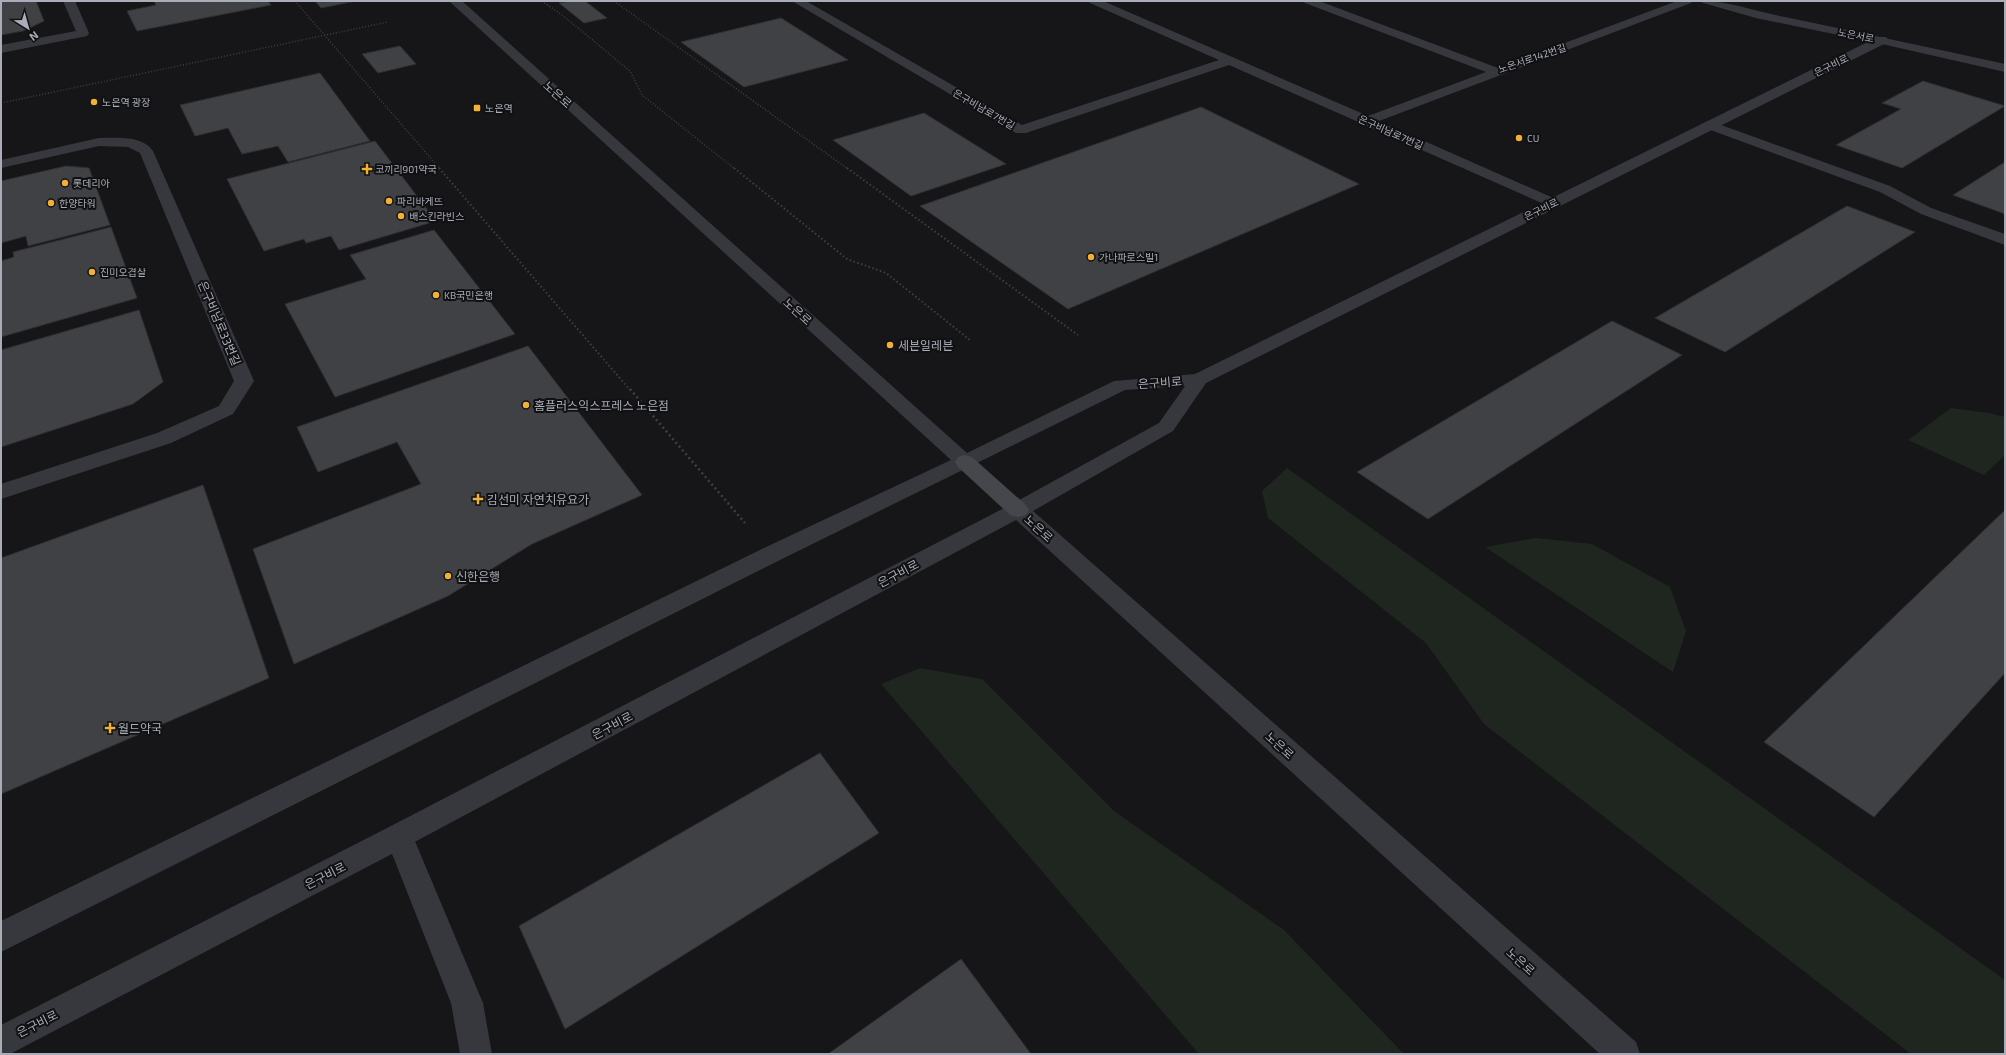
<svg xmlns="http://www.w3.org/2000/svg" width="2006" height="1055" viewBox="0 0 2006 1055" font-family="'Exo 2','Noto Sans KR',sans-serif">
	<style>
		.green { fill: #1e261f }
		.building { fill: #404145; stroke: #303034 }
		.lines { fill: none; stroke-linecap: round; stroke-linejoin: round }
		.path-far2 { stroke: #3d3f44; stroke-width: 1.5; stroke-dasharray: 1 2; stroke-linecap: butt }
		.path-far1 { stroke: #3d3f44; stroke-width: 2; stroke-dasharray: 1.5 2.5; stroke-linecap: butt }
		.path { stroke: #3d3f44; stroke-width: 2.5; stroke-dasharray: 2 3; stroke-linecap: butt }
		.service { fill: #37383d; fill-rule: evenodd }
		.minor { fill: #37383d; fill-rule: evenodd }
		.tertiary { fill: #37383d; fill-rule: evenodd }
		.secondary { fill: #45474d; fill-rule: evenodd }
		.poi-dot { fill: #f2b134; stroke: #111113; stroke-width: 1.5 }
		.labels { text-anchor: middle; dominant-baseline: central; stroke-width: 4; stroke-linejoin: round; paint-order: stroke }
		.far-street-label { font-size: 10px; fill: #a8adb8; stroke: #111113 }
		.far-poi-label { font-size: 10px; fill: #a8adb8; stroke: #111113; text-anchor: start }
		.street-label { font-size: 12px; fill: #a8adb8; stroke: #111113 }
		.poi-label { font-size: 12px; fill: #a8adb8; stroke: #111113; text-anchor: start }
	</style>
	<rect width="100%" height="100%" fill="#161618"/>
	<!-- green -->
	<g class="green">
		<polygon points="1951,408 1989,413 2005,417 2005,455 1984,475 1908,440"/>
		<polygon points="1287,468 2005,980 2005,1054 1911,1054 1484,724 1426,643 1268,518 1262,491"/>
		<polygon points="1536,538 1592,544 1670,587 1686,631 1673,672 1485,547"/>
		<polygon points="920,668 982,679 1114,811 1284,930 1404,1054 1199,1054 881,684"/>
	</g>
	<!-- building -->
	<g class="building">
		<polygon points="1,1 36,1 44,21 23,31 1,35"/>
		<polygon points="154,1 268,1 271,5 137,31 127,11 156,5"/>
		<polygon points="315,1 356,1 321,8"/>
		<polygon points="570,1 585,1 607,18 584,23 559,3"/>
		<polygon points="781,18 848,60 744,87 681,42"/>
		<polygon points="400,46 416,64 378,73 362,54"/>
		<polygon points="320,73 370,141 288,162 278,146 242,154 228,128 195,136 180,105"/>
		<polygon points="1923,81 2005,106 1902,168 1836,145 1901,109 1882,103"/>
		<polygon points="1201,107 1359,184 1068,309 920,206"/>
		<polygon points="924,113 1006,164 911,196 833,140"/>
		<polygon points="375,141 436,221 339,250 331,236 306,243 304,239 264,251 227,179"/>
		<polygon points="2005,162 2005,214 1953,195"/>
		<polygon points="66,166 89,168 110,225 28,246 26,236 1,243 1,181"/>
		<polygon points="1847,206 1915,232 1725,352 1655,318"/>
		<polygon points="111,227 137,298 1,337 1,261 14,257 13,252"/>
		<polygon points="434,230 515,334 335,397 285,304 366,279 350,255"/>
		<polygon points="139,310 163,382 133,404 1,447 1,350"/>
		<polygon points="1612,321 1682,355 1428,519 1357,472"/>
		<polygon points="528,346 642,495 532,544 448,596 294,664 253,549 421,484 397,442 318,472 297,427"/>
		<polygon points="203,485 269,678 1,794 1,558"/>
		<polygon points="2005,510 2005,673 1874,817 1764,742"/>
		<polygon points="820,753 879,833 565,1029 519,926"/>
		<polygon points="961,959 1031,1054 828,1054"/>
	</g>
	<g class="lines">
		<!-- path-far2 -->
		<g class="path-far2">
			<polyline points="295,1 440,169"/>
			<polyline points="542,1 566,18 630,71 642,95 735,169"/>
			<polyline points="614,1 848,169"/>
			<polyline points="1,103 388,22"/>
		</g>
		<!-- path-far1 -->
		<g class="path-far1">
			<polyline points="439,168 630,390"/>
			<polyline points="734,168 847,259 886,273 970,340"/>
			<polyline points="847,168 1078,335"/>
		</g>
		<!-- path -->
		<polyline class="path" points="630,389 745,523"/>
		<!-- service -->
		<g class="service">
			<polygon points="1710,121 1890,186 1931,208 2005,234 2005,245 1921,214 1880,192 1705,128 1703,125 1705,122"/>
			<polygon points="399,823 409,827 483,1003 492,1054 460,1054 451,1003 385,836 389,827"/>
		</g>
		<!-- minor -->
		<g class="minor">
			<polygon points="63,1 75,1 89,33 87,36 1,53 1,45 76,31"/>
			<polygon points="792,1 806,1 1022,125 1219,60 1090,3 1088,1 1103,1 1368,116 1486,72 1305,3 1303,1 1319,1 1498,68 1677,1 1693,1 1691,3 1379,121 1558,200 1561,203 1558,206 1553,208 1229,65 1026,133 1016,133"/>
			<path d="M1701 1C1730 1 1757 12 1785 17 1858 32 1932 48 2005 64V72L1882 44 1756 18 1703 3Z"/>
			<path d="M99 138C116 138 142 135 153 151L254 381 233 414 171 443 1 499V484L157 433 219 406 234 381 140 153 128 147 99 146 1 168V160Z"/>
		</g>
		<!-- tertiary -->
		<polygon class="tertiary" points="449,1 462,1 967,453 1114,381 1195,374 1878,37 1886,37 1888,40 1886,43 1206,383 1173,431 1033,511 1636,1042 1640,1054 1600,1054 1016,520 409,845 12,1053 1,1054 1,1025 389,827 1010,505 1159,423 1185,386 1125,390 780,560 1,952 1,921 764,548 951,460"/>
		<!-- secondary -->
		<polygon class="secondary" points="965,455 972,457 1026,505 1029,510 1026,515 1018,517 1010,515 958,467 955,462 958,457"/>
	</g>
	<!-- markers -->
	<g class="poi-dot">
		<circle cx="94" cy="102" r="4"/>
		<rect x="473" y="104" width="8" height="8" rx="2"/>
		<circle cx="1519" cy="138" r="4"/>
		<path d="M365 163h4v4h4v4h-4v4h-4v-4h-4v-4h4z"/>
		<circle cx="65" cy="183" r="4"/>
		<circle cx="389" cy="201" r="4"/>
		<circle cx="51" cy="203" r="4"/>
		<circle cx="401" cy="216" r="4"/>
		<circle cx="1091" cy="257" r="4"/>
		<circle cx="92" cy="272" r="4"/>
		<circle cx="436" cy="295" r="4"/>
		<circle cx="890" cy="345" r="4"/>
		<circle cx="526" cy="405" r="4"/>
		<path d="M476 493h4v4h4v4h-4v4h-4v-4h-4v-4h4z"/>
		<circle cx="448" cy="576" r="4"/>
		<path d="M108 722h4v4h4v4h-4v4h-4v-4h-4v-4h4z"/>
	</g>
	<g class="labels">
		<!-- far-street labels -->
		<g class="far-street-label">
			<text transform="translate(1856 35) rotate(11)">노은서로</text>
			<text transform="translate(1532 58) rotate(-19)">노은서로142번길</text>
			<text transform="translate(1831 65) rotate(-26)">은구비로</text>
			<text transform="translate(984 109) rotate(30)">은구비남로7번길</text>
			<text transform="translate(1391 132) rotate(24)">은구비남로7번길</text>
			<text transform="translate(1541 209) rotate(-26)">은구비로</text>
		</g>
		<!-- far-poi labels -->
		<g class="far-poi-label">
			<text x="102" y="102">노은역 광장</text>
			<text x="485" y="108">노은역</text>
			<text x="1527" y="138">CU</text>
			<text x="375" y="169">코끼리901약국</text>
			<text x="73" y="183">롯데리아</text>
			<text x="397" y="201">파리바게뜨</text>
			<text x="59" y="203">한양타워</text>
			<text x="409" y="216">배스킨라빈스</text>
			<text x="1099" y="257">가나파로스빌1</text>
			<text x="100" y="272">진미오겹살</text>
			<text x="444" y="295">KB국민은행</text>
		</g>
		<!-- street labels -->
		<g class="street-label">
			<text transform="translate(558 94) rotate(42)">노은로</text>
			<text transform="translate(798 311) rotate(42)">노은로</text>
			<text transform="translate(220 323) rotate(67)">은구비남로33번길</text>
			<text transform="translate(1160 382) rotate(-4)">은구비로</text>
			<text transform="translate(1039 528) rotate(42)">노은로</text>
			<text transform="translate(898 573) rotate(-28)">은구비로</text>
			<text transform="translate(612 725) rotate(-28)">은구비로</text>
			<text transform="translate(1280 745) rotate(42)">노은로</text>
			<text transform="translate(325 875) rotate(-27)">은구비로</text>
			<text transform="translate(1521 961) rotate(42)">노은로</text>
			<text transform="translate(37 1023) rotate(-27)">은구비로</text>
		</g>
		<!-- poi labels -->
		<g class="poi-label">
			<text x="898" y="345">세븐일레븐</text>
			<text x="534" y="405">홈플러스익스프레스 노은점</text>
			<text x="487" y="499">김선미 자연치유요가</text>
			<text x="456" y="576">신한은행</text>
			<text x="118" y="728">월드약국</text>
		</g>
	</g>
	<!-- border -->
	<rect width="2006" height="1055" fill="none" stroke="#a8adb8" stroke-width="4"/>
	<!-- north arrow -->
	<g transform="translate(28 28) rotate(143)" stroke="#111113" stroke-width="3" paint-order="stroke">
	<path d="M0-3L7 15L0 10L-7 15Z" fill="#a8adb8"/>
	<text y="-6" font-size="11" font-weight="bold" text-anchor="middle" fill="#a8adb8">N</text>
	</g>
</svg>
